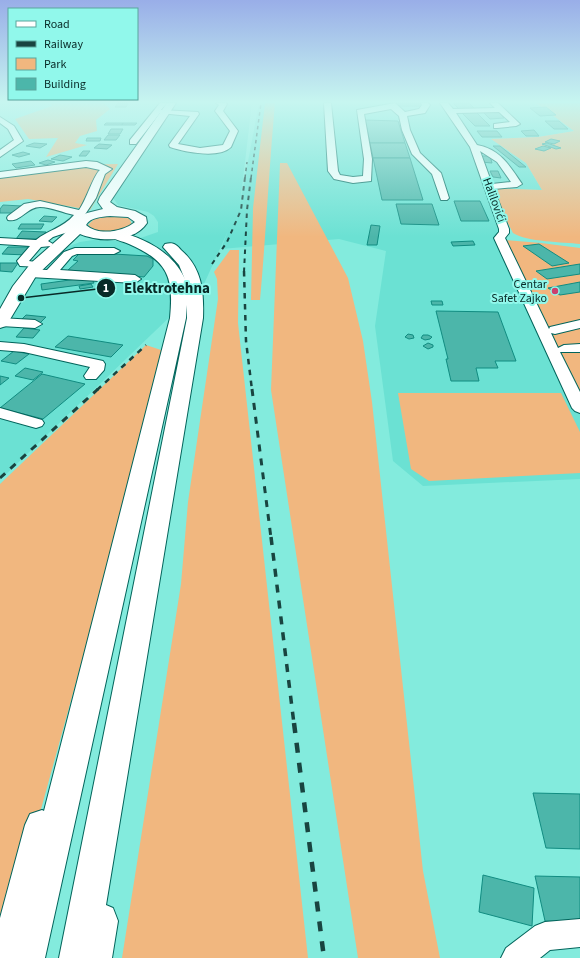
<svg xmlns="http://www.w3.org/2000/svg" width="580" height="958" viewBox="0 0 580 958" font-family="'Source Sans 3',sans-serif">
	<style>
		.built { fill: #6be1d3 }
		.green { fill: #f1b77f }
		.building { fill: #4cb6aa; stroke: #118c81 }
		.lines { fill: none; stroke-linecap: round; stroke-linejoin: round }
		.minor-casing { stroke: #02645b; stroke-width: 2 }
		.major-casing { stroke: #02645b; stroke-width: 2 }
		.highway-casing { stroke: #02645b; stroke-width: 2 }
		.minor { fill: #fff; fill-rule: evenodd }
		.major { fill: #fff; fill-rule: evenodd }
		.highway { fill: #fff; fill-rule: evenodd }
		.rail-far5 { stroke: #194440; stroke-width: 1.5; stroke-dasharray: 3.5 3.5; stroke-linecap: butt }
		.rail-far4 { stroke: #194440; stroke-width: 2; stroke-dasharray: 4.5 4.5; stroke-linecap: butt }
		.rail-far3 { stroke: #194440; stroke-width: 2.5; stroke-dasharray: 5.5 5.5; stroke-linecap: butt }
		.rail-far2 { stroke: #194440; stroke-width: 3; stroke-dasharray: 7 7; stroke-linecap: butt }
		.rail-far1 { stroke: #194440; stroke-width: 3.5; stroke-dasharray: 8 8; stroke-linecap: butt }
		.rail { stroke: #194440; stroke-width: 4.5; stroke-dasharray: 10 10; stroke-linecap: butt }
		.poi-dot { fill: #cc3f6d; stroke: #91f8eb; stroke-width: 1.5 }
		.labels { text-anchor: middle; dominant-baseline: central; stroke-width: 4; stroke-linejoin: round; paint-order: stroke }
		.far-street-label { font-size: 12px; fill: #082a27; stroke: #91f8eb }
		.far-poi-label { font-size: 12px; fill: #082a27; stroke: #91f8eb; text-anchor: end }
		.leader { fill: none; stroke: #082a27; stroke-width: 1.5 }
		.callout-dot { fill: #082a27; stroke: #91f8eb; stroke-width: 1.5 }
		.mark-label { font-size: 12px; text-anchor: middle; font-weight: bold; fill: #fff }
		.callout-label { font-size: 15px; text-anchor: middle; font-weight: bold; fill: #082a27; stroke: #91f8eb; stroke-width: 4; stroke-linejoin: round; paint-order: stroke }
	</style>
	<rect width="100%" height="100%" fill="#83ebdd"/>
	<!-- built -->
	<polygon class="built" points="176,103 252,103 240,204 259,103 536,103 575,131 538,137 492,139 526,163 542,190 490,188 504,233 499,237 580,409 580,479 423,486 393,461 375,326 386,251 339,239 221,249 228,231 204,284 0,480 0,322 23,283 62,249 80,242 93,240 117,241 126,243 158,232 158,222 154,216 148,212 118,205 111,195 153,130"/>
	<!-- green -->
	<g class="green">
		<polygon points="50,103 104,103 110,109 96,120 97,131 80,136 75,143 87,145 46,157 58,138 29,139 15,119 52,106"/>
		<path d="M265 103H275C269 168 266 234 260 300H251L253 208Z"/>
		<path d="M536 103H580V244C563 242 527 242 513 233L490 188 542 190 526 163 491 139 538 137 574 131Z"/>
		<polygon points="280,163 287,163 348,278 363,341 372,402 423,871 440,958 358,958 271,390"/>
		<polygon points="118,164 90,210 28,199 0,202 0,175 66,165"/>
		<path d="M109 216 129 218 132 224C124 233 96 236 88 225L94 219Z"/>
		<polygon points="504,240 541,243 580,248 580,402"/>
		<polygon points="230,250 239,250 238,323 308,958 122,958 181,584 188,502 218,299 217,279 214,272"/>
		<polygon points="146,345 167,352 0,958 0,484"/>
		<polygon points="398,393 561,393 580,432 580,473 429,481 411,469"/>
	</g>
	<!-- building -->
	<g class="building">
		<polygon points="118,103 128,103 126,107 115,107"/>
		<polygon points="394,103 421,103 423,106 395,106"/>
		<polygon points="453,103 469,103 476,110 460,110"/>
		<polygon points="546,107 556,115 540,116 530,108"/>
		<polygon points="497,111 504,118 490,119 483,112"/>
		<polygon points="476,112 490,126 475,126 462,113"/>
		<polygon points="365,120 398,121 405,143 370,143"/>
		<polygon points="545,121 559,121 568,129 554,129"/>
		<polygon points="106,123 123,123 122,125 104,125"/>
		<polygon points="123,123 137,123 135,125 122,125"/>
		<polygon points="111,129 123,129 120,134 108,134"/>
		<polygon points="534,130 539,136 526,136 521,131"/>
		<polygon points="477,131 497,131 502,137 482,137"/>
		<polygon points="108,135 120,135 116,140 104,140"/>
		<polygon points="87,138 101,138 100,141 86,141"/>
		<polygon points="551,139 560,141 554,144 545,142"/>
		<polygon points="34,143 47,144 40,148 26,146"/>
		<polygon points="370,143 405,143 410,158 373,158"/>
		<polygon points="547,143 561,148 556,149 542,144"/>
		<polygon points="99,144 112,145 107,149 94,148"/>
		<polygon points="493,146 500,146 526,167 519,167"/>
		<polygon points="543,146 551,148 544,151 535,149"/>
		<polygon points="83,151 90,151 86,156 79,156"/>
		<polygon points="23,152 30,154 19,157 12,155"/>
		<polygon points="60,155 72,157 63,161 51,159"/>
		<polygon points="480,156 490,156 492,163 481,162"/>
		<polygon points="373,158 410,158 423,200 382,200"/>
		<polygon points="48,160 55,162 46,165 39,163"/>
		<polygon points="31,161 35,165 16,168 12,164"/>
		<polygon points="490,171 498,171 501,178 493,177"/>
		<polygon points="454,201 480,201 489,221 461,221"/>
		<polygon points="396,204 432,204 439,225 401,224"/>
		<polygon points="3,205 22,206 16,213 0,213 0,209"/>
		<polygon points="44,216 57,217 52,222 39,221"/>
		<polygon points="21,224 44,224 41,229 18,229"/>
		<polygon points="371,225 380,226 377,245 367,245"/>
		<polygon points="22,231 46,232 40,239 16,239"/>
		<polygon points="473,241 475,245 453,246 451,242"/>
		<polygon points="539,244 569,263 552,266 523,246"/>
		<polygon points="8,247 32,247 27,255 2,254"/>
		<polygon points="81,252 147,256 153,259 153,266 144,277 68,270 78,261 73,260"/>
		<polygon points="0,263 18,263 12,272 0,271"/>
		<polygon points="580,264 580,274 547,279 536,271"/>
		<polygon points="91,277 94,283 42,290 41,284"/>
		<polygon points="580,282 580,292 560,295 548,288"/>
		<polygon points="91,284 93,287 80,289 79,286"/>
		<polygon points="431,301 442,301 443,305 432,305"/>
		<polygon points="436,311 498,312 516,361 495,361 498,368 476,368 479,381 451,381 446,359 448,359"/>
		<polygon points="26,315 46,317 40,323 20,321"/>
		<polygon points="24,328 40,330 33,338 16,337"/>
		<polygon points="408,334 413,335 414,338 409,339 405,337"/>
		<polygon points="428,335 432,337 430,339 425,340 421,338 423,335"/>
		<polygon points="68,336 123,345 111,357 55,347"/>
		<polygon points="428,343 433,345 433,347 428,349 423,346"/>
		<polygon points="14,351 29,354 16,364 1,361"/>
		<polygon points="25,368 43,372 33,380 15,376"/>
		<polygon points="42,374 85,384 43,419 0,408"/>
		<polygon points="0,376 9,378 0,385"/>
		<polygon points="533,793 580,794 580,849 546,848"/>
		<polygon points="483,875 534,888 532,926 479,912"/>
		<polygon points="535,876 580,877 580,922 545,921"/>
	</g>
	<g class="lines">
		<defs>
			<g id="minor">
				<path d="M160 103H167L161 110 198 112 199 114 178 144 200 148 223 145 230 131 215 111 219 105 216 103H226L227 104 223 111 238 131 231 147C219 159 185 152 170 147L169 145 190 116 160 113 136 144H130V140Z"/>
				<polygon points="324,103 331,103 338,171 340,175 353,177 363,176 364,159 357,110 395,103 405,112 419,109 422,105 421,103 428,103 430,105 425,113 407,116 410,130 420,153 441,173 449,198 447,200 441,200 432,174 412,154 402,130 399,116 391,109 364,114 372,159 371,181 353,183 334,179 328,171"/>
				<path d="M440 103H448L453 109 495 108 490 103H498L520 124 516 126 497 128H494V124L510 122 499 112 456 113 477 145C500 149 510 166 522 184L517 187 494 189 509 229V233L505 238 549 329 550 327 580 320V328L555 334 551 333 558 348 564 345 580 344V352H560L580 392V413L575 411 572 408 494 238 499 232V229L470 147ZM480 151 497 162 511 182 492 184Z"/>
				<polygon points="0,117 14,126 23,141 0,157 0,150 14,140 8,129 0,123"/>
				<path d="M86 161 97 162 112 169 105 174 96 198 82 219 85 222 84 224H77L68 232 53 237 48 241 53 244 51 246 41 247 29 261 41 263 43 265 41 267 20 266 17 261 30 246 0 244V238L36 240C48 230 63 228 74 215 64 213 51 207 40 207 27 207 20 223 8 220L7 218 8 216 24 204 40 201 79 210C86 201 94 174 100 170L86 167 0 178V172Z"/>
				<polygon points="75,248 114,248 120,251 114,254 77,254 72,256 60,270 135,275 141,279 135,283 30,277 24,273 30,269 47,270 64,252"/>
				<polygon points="0,318 35,320 42,324 35,328 1,326"/>
				<polygon points="0,342 24,344 103,361 105,364 104,370 96,379 86,379 84,376 90,367 24,352 0,350"/>
				<polygon points="0,408 42,420 44,423 42,426 36,428 0,418"/>
				<polygon points="580,919 580,947 550,950 540,958 501,958 506,948 535,926 545,922"/>
			</g>
			<path id="major" d="M167 103H176L110 202 117 207 135 211 146 217 147 223C134 243 99 242 80 234L36 276 6 326 0 328V309L13 286 31 263 64 234 79 217 87 213 103 209 98 202 100 197ZM110 216 128 217 135 222C123 232 98 236 86 225 91 217 101 217 110 216Z"/>
			<path id="highway" d="M116 231C145 238 175 253 186 282L179 265 163 247 165 244C173 242 176 244 181 250 202 268 204 291 203 318L106 905 113 908 118 921 112 958H59L187 318V305L186 318 45 958H0V918L25 825 30 814 42 810 44 811 170 318C174 277 168 261 129 244 123 241 113 240 109 235L111 232Z"/>
		</defs>
		<!-- minor casing -->
		<use href="#minor" class="minor-casing"/>
		<!-- major casing -->
		<use href="#major" class="major-casing"/>
		<!-- highway casing -->
		<use href="#highway" class="highway-casing"/>
		<!-- minor -->
		<use href="#minor" class="minor"/>
		<!-- major -->
		<use href="#major" class="major"/>
		<!-- highway -->
		<use href="#highway" class="highway"/>
		<!-- rail-far5 -->
		<g class="rail-far5">
			<polyline points="245,178 247,162"/>
			<polyline points="251,178 261,103"/>
		</g>
		<!-- rail-far4 -->
		<g class="rail-far4">
			<polyline points="212,264 227,242 241,210 245,177"/>
			<polyline points="244,272 247,210 251,177"/>
		</g>
		<!-- rail-far3 -->
		<g class="rail-far3">
			<polyline points="244,271 246,341 252,390"/>
			<polyline points="97,390 146,345"/>
		</g>
		<!-- rail-far2 -->
		<g class="rail-far2">
			<polyline points="252,389 271,538"/>
			<polyline points="0,478 98,389"/>
		</g>
		<!-- rail-far1 -->
		<polyline class="rail-far1" points="271,537 294,724"/>
		<!-- rail -->
		<polyline class="rail" points="294,723 324,958"/>
	</g>
	<!-- sky -->
	<linearGradient id="sky" x2="0" y2="1"><stop stop-color="#99aee8"/><stop offset="0.43" stop-color="#c7f6f0"/><stop offset="1" stop-color="#c7f6f0" stop-opacity="0"/></linearGradient>
	<rect width="580" height="237" fill="url(#sky)"/>
	<!-- markers -->
	<circle class="poi-dot" cx="555" cy="291" r="4"/>
	<g class="labels">
		<!-- far-street labels -->
		<g class="far-street-label">
			<text transform="translate(494 200) rotate(70)">Halilovići</text>
		</g>
		<!-- far-poi labels -->
		<g class="far-poi-label">
			<text x="547" y="284">Centar<tspan x="547" dy="14">Safet Zajko</tspan></text>
		</g>
	</g>
	<!-- callouts -->
	<path class="leader" d="M21 298L106 288"/>
	<g class="callout-dot">
		<circle cx="21" cy="298" r="4"/>
		<circle cx="106" cy="288" r="10"/>
	</g>
	<g class="mark-label">
		<text x="106" y="292">1</text>
	</g>
	<g class="callout-label">
		<text x="167" y="293">Elektrotehna</text>
	</g>
	<!-- legend -->
	<rect x="8" y="8" width="130" height="92" fill="#91f8eb" stroke="#5aa69d"/>
	<rect x="16" y="21" width="20" height="6" fill="#ffffff" stroke="#5aa69d"/>
	<text x="44" y="28" font-size="12" fill="#082a27">Road</text>
	<rect x="16" y="41" width="20" height="6" fill="#194440" stroke="#5aa69d"/>
	<text x="44" y="48" font-size="12" fill="#082a27">Railway</text>
	<rect x="16" y="58" width="20" height="12" fill="#f1b77f" stroke="#5aa69d"/>
	<text x="44" y="68" font-size="12" fill="#082a27">Park</text>
	<rect x="16" y="78" width="20" height="12" fill="#4cb6aa" stroke="#5aa69d"/>
	<text x="44" y="88" font-size="12" fill="#082a27">Building</text>
</svg>
